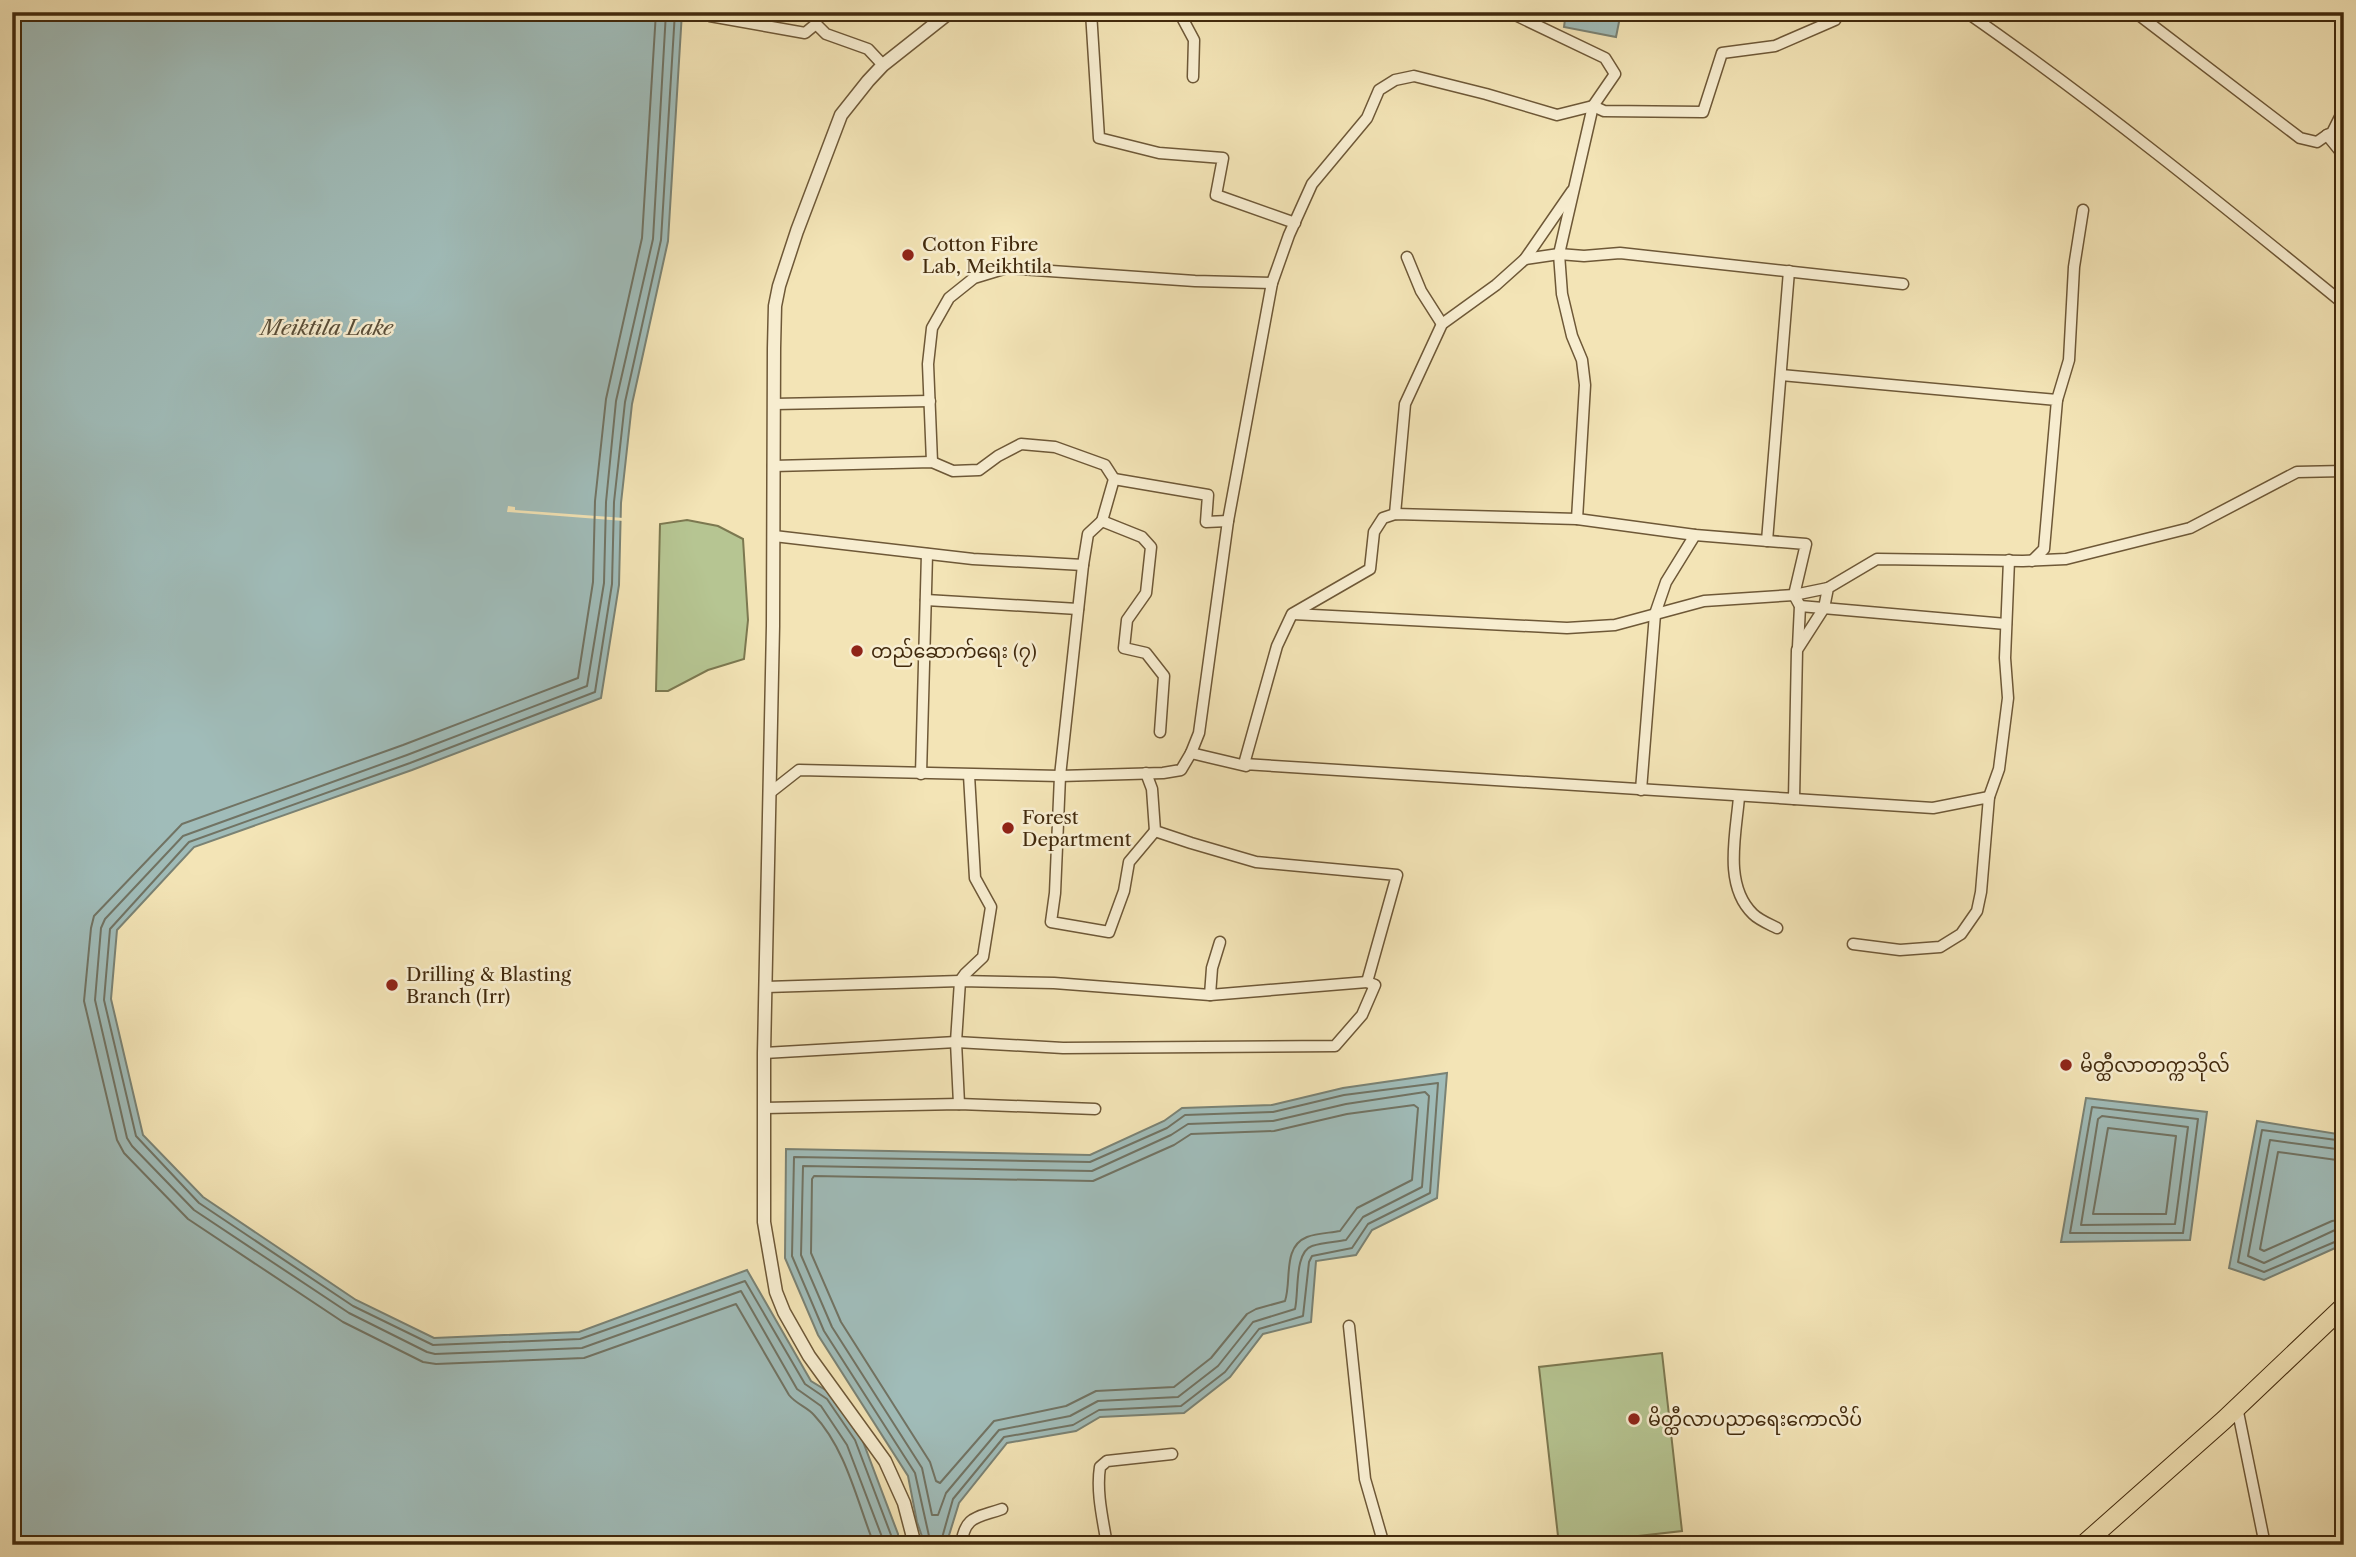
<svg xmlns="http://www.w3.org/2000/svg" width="2356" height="1557" viewBox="0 0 2356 1557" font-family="'Libre Caslon Text','Noto Sans Myanmar',serif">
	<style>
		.green { fill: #b6c592; stroke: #7c7850; stroke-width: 2 }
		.water { fill: #a0bcb9; stroke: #7a8274; stroke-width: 2 }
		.pier { fill: #f3e4b6 }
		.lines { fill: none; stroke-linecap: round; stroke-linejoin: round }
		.shore { stroke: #717363; stroke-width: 2 }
		.minor-casing { stroke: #6e5837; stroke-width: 13 }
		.tertiary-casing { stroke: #6e5837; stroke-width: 15 }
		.trunk-casing { stroke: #422a0d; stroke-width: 20 }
		.minor { stroke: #f7edd0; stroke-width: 10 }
		.tertiary { stroke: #f7edd0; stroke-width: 12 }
		.trunk { stroke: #f3e4b6; stroke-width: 18 }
		.poi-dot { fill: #8f2418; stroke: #f7edd0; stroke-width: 2.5 }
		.labels { text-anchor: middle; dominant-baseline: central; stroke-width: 5; stroke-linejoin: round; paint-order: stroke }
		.poi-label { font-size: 19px; fill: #422a0d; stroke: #f7edd0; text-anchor: start }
		.water-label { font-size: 21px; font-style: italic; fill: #5a4e38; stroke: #f7edd0 }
	</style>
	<rect width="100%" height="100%" fill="#f3e4b6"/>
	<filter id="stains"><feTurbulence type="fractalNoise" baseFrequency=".00286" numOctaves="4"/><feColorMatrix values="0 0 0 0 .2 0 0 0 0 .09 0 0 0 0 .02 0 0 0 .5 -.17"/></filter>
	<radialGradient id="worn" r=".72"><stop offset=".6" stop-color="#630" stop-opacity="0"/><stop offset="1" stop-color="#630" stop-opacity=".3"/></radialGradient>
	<!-- green -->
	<g class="green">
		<polygon points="687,520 718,526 743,539 748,620 744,659 708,670 668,691 656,691 660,524"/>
		<polygon points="1662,1353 1682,1531 1559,1545 1539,1367"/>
	</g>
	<!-- water -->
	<g class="water">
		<polygon points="12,12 682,12 668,241 632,404 621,503 619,585 601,698 412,770 194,847 117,930 111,999 143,1135 203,1197 356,1300 434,1338 579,1332 747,1270 811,1381 832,1394 862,1439 898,1534 898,1545 12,1545"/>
		<polygon points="1566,12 1621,12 1616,37 1564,27"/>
		<polygon points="1447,1073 1437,1198 1372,1230 1356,1255 1316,1261 1311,1322 1263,1334 1230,1377 1184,1413 1100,1417 1076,1431 1007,1443 959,1503 946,1545 925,1545 917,1522 908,1476 818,1335 785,1258 786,1149 1090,1155 1164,1121 1182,1108 1272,1105 1343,1088"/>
		<polygon points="2086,1098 2207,1112 2190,1240 2061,1242"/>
		<polygon points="2257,1121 2344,1135 2344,1244 2264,1280 2229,1268"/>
	</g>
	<!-- pier -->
	<polygon class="pier" points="508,506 515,507 515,510 624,518 624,521 507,512"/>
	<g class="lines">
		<!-- shore -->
		<g class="shore">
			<path d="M656 12 642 238 606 399 595 501 593 582 578 678 403 745 182 824 94 916 91 928 84 1001 117 1140 124 1153 188 1219 343 1322 423 1362 436 1364 584 1358 736 1304 789 1395C796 1404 807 1407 814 1415 845 1448 856 1497 872 1539V1545"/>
			<polyline points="666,12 653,239 616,401 606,502 604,583 587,686 407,755 183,836 105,919 101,928 95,1000 127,1138 132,1146 194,1210 349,1313 427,1352 435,1354 582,1348 741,1291 797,1389 821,1406 847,1445 882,1537 883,1545"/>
			<polyline points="675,12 661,240 625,402 614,502 612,584 595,692 410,763 189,842 110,929 104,1000 136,1136 199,1203 353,1306 433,1345 580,1339 745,1281 805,1384 827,1399 855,1440 891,1535 891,1545"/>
			<path d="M1425 1092 1429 1096 1422 1187 1363 1217 1346 1240C1336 1242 1323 1242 1312 1246 1294 1252 1299 1293 1295 1309L1253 1322 1218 1366 1178 1397 1098 1401 1070 1416 999 1430 946 1493 938 1515H932L922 1468 832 1327 801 1255 803 1166 1092 1171 1171 1135 1188 1124 1273 1121 1346 1104Z"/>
			<path d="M1414 1105 1418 1108 1412 1180 1357 1208 1340 1231C1330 1233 1317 1233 1307 1237 1282 1247 1292 1280 1285 1301L1256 1309 1247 1314 1211 1358 1174 1387 1096 1391 1066 1406 994 1421 940 1483 936 1481 930 1462 841 1322 811 1253 812 1179 814 1176 1093 1181 1174 1145 1191 1134 1274 1131 1347 1114Z"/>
			<polygon points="2092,1107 2198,1119 2183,1233 2070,1233"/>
			<polygon points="2102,1116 2188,1127 2175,1224 2081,1225 2098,1119"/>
			<polygon points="2108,1128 2176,1136 2166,1214 2093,1214"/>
			<polyline points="2344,1141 2262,1130 2238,1262 2264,1272 2344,1238"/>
			<polyline points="2344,1150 2270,1140 2248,1256 2264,1263 2335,1230 2344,1229"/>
			<polyline points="2344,1161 2278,1152 2260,1249 2264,1251 2332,1221 2344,1219"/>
			<polyline points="931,1545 915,1473 824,1331 792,1256 794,1157 1090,1162 1167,1128 1185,1115 1273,1112 1344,1095 1438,1083 1430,1193 1368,1224 1352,1248 1312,1256 1309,1262 1303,1316 1259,1329 1225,1372 1181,1406 1099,1410 1073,1425 1004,1437 953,1499 940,1545"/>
		</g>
		<defs>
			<g id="minor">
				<polyline points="817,12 816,24 826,34 868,49 883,65"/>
				<polyline points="1091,12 1099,138 1159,153 1223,158 1216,195 1295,223"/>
				<polyline points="1179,12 1194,40 1193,77"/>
				<polyline points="1509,12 1605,58 1615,74 1593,106 1559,254 1562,294 1572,336 1582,360 1585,385 1577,519"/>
				<path d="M1966 12C2097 103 2220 203 2344 304"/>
				<polyline points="2135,12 2300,138 2317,142 2327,135"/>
				<polyline points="710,16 805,33 816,24"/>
				<polyline points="2344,109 2332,133 2327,135 2344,156"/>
				<polyline points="1407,257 1421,291 1442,324"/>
				<polyline points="1525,259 1559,254 1584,256 1620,253 1903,284"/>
				<polyline points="1781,375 2057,400 2044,549 2032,561"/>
				<polyline points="2057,400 2069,360 2074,267 2083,210"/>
				<polyline points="774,404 930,401"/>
				<polyline points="932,462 928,364 932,328 949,298 974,278 1007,268 1195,281 1272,283"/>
				<polyline points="773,466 932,462 953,471 979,470 998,456 1021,444 1055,447 1105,465 1114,479 1102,521 1142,537 1151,547 1146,593 1127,620 1124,648 1146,653 1164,676 1160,732"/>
				<polyline points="1114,479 1208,495 1206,522 1228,521"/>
				<polyline points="1395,514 1405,404 1442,324 1496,285 1525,259 1572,191"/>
				<polyline points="774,536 973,559 1083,565 1088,534 1102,521"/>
				<polyline points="1767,541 1789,271"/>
				<polyline points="1083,565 1060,776 1055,893 1051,922 1109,932 1124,891 1129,862 1155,831"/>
				<polyline points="926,600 1078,609"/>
				<polyline points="1800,606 2006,624"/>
				<polyline points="1293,614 1567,628 1615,625 1704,601 1794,595 1828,588"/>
				<polyline points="1191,753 1199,733 1228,521 1272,283 1289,235 1312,184 1367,118 1379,90 1395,80 1414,76 1486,94 1557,115 1593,106 1604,111 1703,112 1722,53 1775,46 1835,20 1840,12"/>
				<polyline points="1244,764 1277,646 1292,614 1370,569 1374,532 1383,518 1395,514 1577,519 1695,535 1806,544 1794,595 1800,606 1798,647"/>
				<polyline points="921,774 927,554"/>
				<polyline points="1641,790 1655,614 1666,582 1695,535"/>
				<polyline points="771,792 799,770 1060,776 1163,773 1181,770 1191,753 1246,766 1244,764 1794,799 1797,650 1824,608 1828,588 1877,559 2023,561 2066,559 2190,528 2297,472 2344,471"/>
				<path d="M1739 797C1736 834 1723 885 1753 914 1759 920 1769 924 1777 928"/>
				<polyline points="1989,797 1999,769 2008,698 2005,658 2009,560"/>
				<polyline points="1794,799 1933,808 1989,797 1981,892 1977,911 1961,934 1940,947 1900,950 1853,944"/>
				<polyline points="766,987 960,981 1054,983 1210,995 1367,982"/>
				<polyline points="1210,995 1212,968 1220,942"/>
				<polyline points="764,1053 956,1042 1063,1048 1335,1046 1362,1015 1375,985 1367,982 1397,875 1256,862 1191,843 1155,831 1152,789 1146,773"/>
				<polyline points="959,1104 956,1042 960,981 965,974 983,957 991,907 975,878 969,775"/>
				<polyline points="764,1108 959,1104 1095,1109"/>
				<polyline points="1349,1326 1365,1479 1384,1545"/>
				<polyline points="2237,1407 2265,1545"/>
				<path d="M961 1545C965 1515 977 1518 1002 1509"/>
				<path d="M1107 1545C1103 1520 1096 1492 1100 1467L1107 1461 1172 1454"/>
			</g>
			<polyline id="tertiary" points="915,1545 904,1503 885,1461 809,1356 784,1312 776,1292 764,1222 764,1053 773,626 774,348 775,306 779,286 797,231 841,115 868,81 883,65 950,12"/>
			<polyline id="trunk" points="2083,1545 2224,1420 2344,1306"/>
		</defs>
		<!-- minor casing -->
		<use href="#minor" class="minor-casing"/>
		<!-- tertiary casing -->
		<use href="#tertiary" class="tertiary-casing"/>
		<!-- trunk casing -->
		<use href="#trunk" class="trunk-casing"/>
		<!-- minor -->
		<use href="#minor" class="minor"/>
		<!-- tertiary -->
		<use href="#tertiary" class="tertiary"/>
		<!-- trunk -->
		<use href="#trunk" class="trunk"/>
	</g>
	<!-- markers -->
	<g class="poi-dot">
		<circle cx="908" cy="255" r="7"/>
		<circle cx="857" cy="651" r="7"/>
		<circle cx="1008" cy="828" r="7"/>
		<circle cx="392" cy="985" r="7"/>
		<circle cx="2066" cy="1065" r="7"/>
		<circle cx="1634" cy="1419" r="7"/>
	</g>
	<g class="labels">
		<!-- poi labels -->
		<g class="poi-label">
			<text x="922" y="244">Cotton Fibre<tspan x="922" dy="22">Lab, Meikhtila</tspan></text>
			<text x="871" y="651">တည်ဆောက်ရေး (၇)</text>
			<text x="1022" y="817">Forest<tspan x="1022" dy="22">Department</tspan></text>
			<text x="406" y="974">Drilling &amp; Blasting<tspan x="406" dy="22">Branch (Irr)</tspan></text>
			<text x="2080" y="1065">မိတ္ထီလာတက္ကသိုလ်</text>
			<text x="1648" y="1419">မိတ္ထီလာပညာရေးကောလိပ်</text>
		</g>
		<!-- water labels -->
		<g class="water-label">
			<text x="327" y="327">Meiktila Lake</text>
		</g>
	</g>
	<!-- margin -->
	<rect width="2356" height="1557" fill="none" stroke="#f3e4b6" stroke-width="42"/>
	<rect x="14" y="14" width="2328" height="1529" fill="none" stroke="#422a0d" stroke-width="3.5"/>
	<rect x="21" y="21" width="2314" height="1515" fill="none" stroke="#422a0d" stroke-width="2"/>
	<rect width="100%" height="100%" filter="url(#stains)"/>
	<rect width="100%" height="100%" fill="url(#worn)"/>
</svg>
